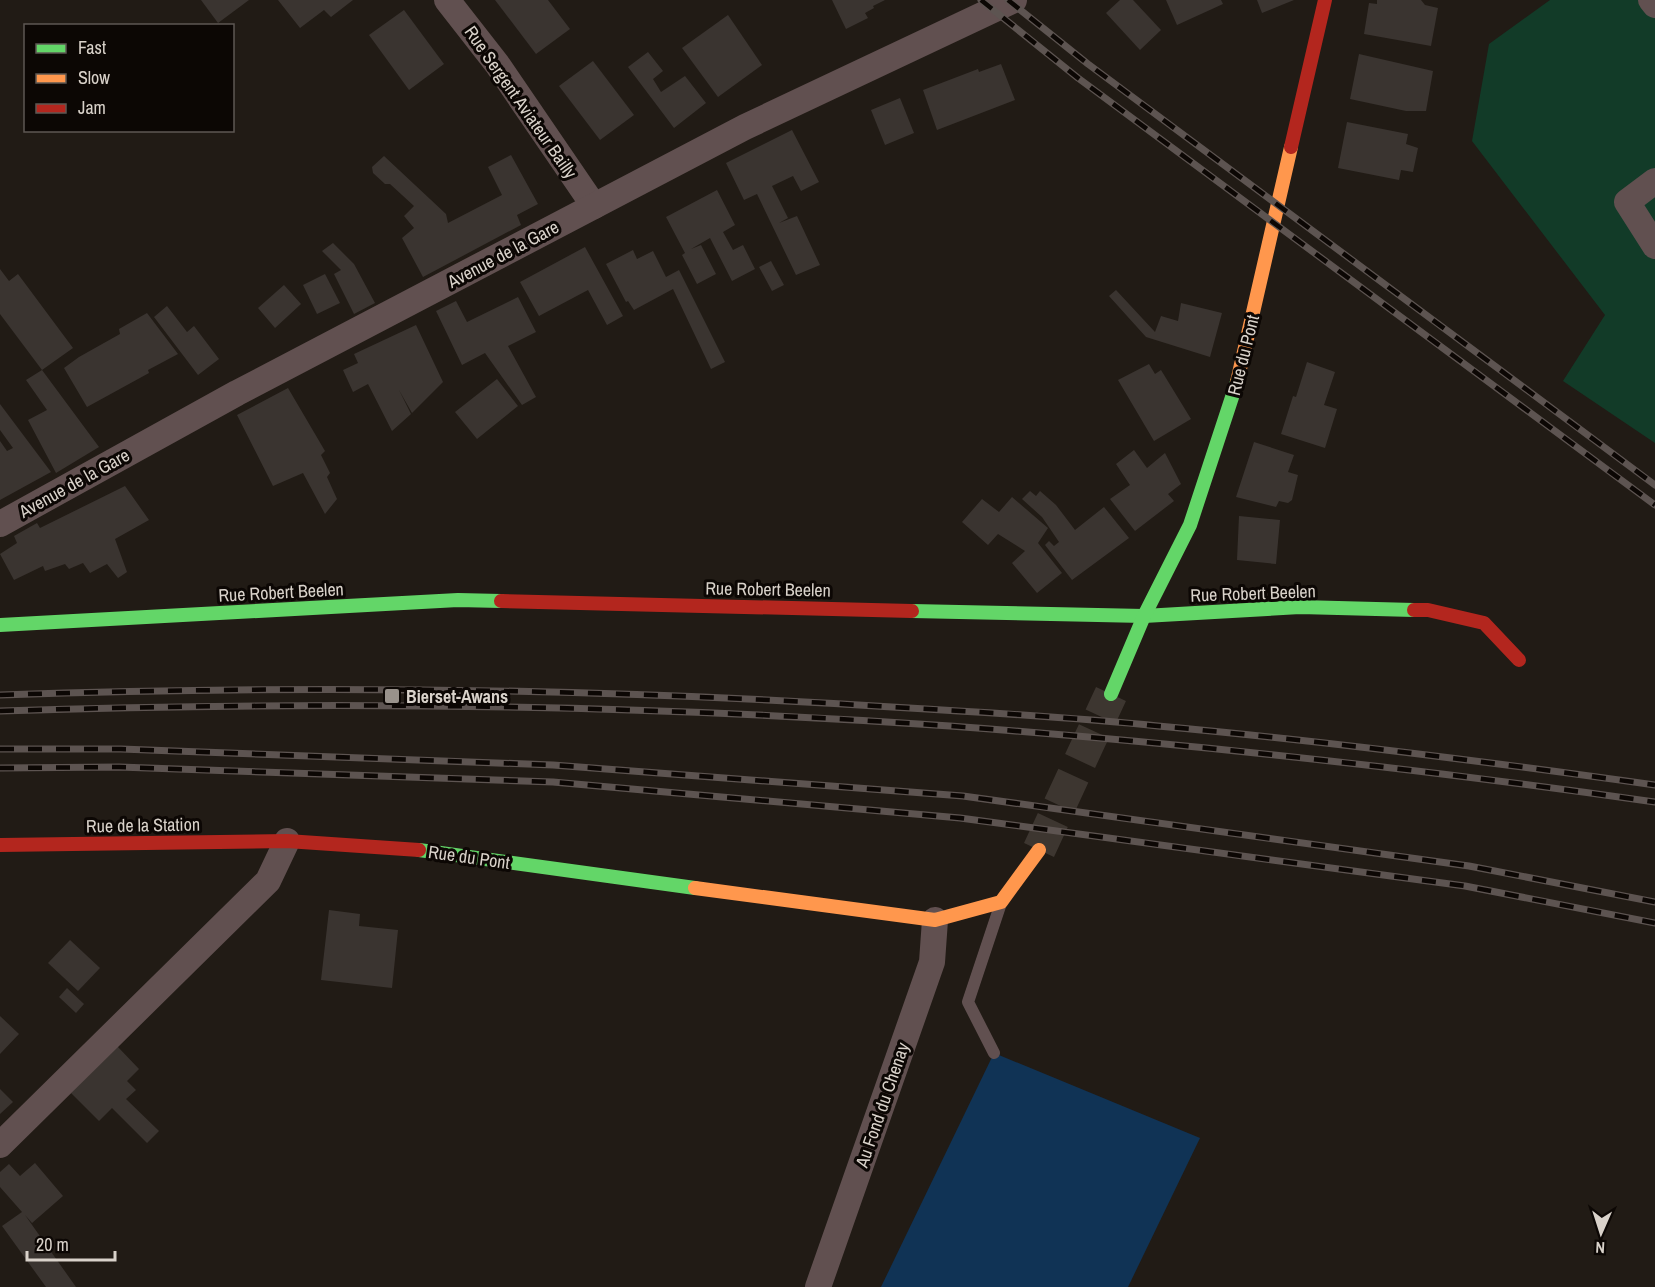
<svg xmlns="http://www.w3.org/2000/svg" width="1655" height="1287" viewBox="0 0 1655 1287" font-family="'Archivo Narrow',sans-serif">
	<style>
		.green { fill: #123b28 }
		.water { fill: #103355 }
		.building { fill: #3a3430 }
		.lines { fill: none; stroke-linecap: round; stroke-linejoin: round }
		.secondary-tunnel { stroke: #3d3630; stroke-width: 33; stroke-dasharray: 33 16; stroke-linecap: butt }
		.lane { stroke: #615050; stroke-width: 12 }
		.street { stroke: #615050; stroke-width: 26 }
		.fast { stroke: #63d668; stroke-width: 14 }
		.slow { stroke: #ff974d; stroke-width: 14 }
		.jam { stroke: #b3261e; stroke-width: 14 }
		.rail-casing { stroke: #5d5451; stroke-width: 7 }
		.rail { stroke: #0c0704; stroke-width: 4.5; stroke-dasharray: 14; stroke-linecap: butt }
		.poi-dot { fill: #99928b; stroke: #0c0704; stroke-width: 2 }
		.labels { text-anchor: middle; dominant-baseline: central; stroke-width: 6; stroke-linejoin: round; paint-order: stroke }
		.street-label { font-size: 18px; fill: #d9d2ca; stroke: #0c0704 }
		.poi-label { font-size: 18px; font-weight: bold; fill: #d9d2ca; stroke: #0c0704; text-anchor: start }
	</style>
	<rect width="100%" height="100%" fill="#211b15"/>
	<!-- green -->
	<polygon class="green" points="1550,0 1655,0 1655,443 1563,381 1605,315 1472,141 1489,44"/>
	<!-- water -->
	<polygon class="water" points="994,1053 1200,1138 1128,1287 881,1287"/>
	<!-- building -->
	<g class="building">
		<polygon points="201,0 249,0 218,23"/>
		<polygon points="278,0 353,0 331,17 324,10 300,28"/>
		<polygon points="495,0 548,0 570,29 536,54"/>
		<polygon points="832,0 885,0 873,6 874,8 865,13 868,18 846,29"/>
		<polygon points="1120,0 1133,0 1161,30 1140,50 1106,13"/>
		<polygon points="1166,0 1221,0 1223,4 1177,25"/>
		<polygon points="1257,0 1294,0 1262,13"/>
		<polygon points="1377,0 1421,0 1425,5 1438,8 1431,46 1364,34 1369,3 1377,4"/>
		<polygon points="404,10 444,64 409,90 369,35"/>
		<polygon points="728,15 762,65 718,97 682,48"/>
		<polygon points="648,52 663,71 653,79 661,92 685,76 706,103 674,128 628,67"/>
		<polygon points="1359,54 1433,71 1426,111 1406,111 1350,99"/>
		<polygon points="593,61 634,115 600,140 559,86"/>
		<polygon points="1001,64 1015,100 937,130 923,90 978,69 979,72"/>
		<polygon points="900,98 914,133 885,145 871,110"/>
		<polygon points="1347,122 1408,134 1406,144 1418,148 1413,172 1401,170 1399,180 1338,168"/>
		<polygon points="792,130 819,182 801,191 793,176 772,186 788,218 779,223 797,216 820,265 796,275 757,194 744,200 726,163"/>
		<polygon points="511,155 538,204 517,215 521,225 423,277 402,238 414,228 404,216 414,206 390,184 385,184 373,173 372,167 384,156 446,214 448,223 502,195 488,167"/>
		<polygon points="717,190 735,225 723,232 733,250 743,245 755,269 732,281 710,238 691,249 701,245 716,274 697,284 682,255 685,253 666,217"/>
		<polygon points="333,243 354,264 375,303 354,314 334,274 341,270 322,251"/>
		<polygon points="585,247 623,316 607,325 588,290 539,316 520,282"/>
		<polygon points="633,250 637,259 653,251 666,277 679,270 725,362 711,369 673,289 634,310 628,301 626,302 606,264"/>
		<polygon points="771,261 784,285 772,291 759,267"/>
		<polygon points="0,269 9,281 18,274 73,348 42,370 0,314"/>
		<polygon points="325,274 340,303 317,314 303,285"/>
		<polygon points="284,285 301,304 275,328 258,308"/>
		<polygon points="1116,290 1155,332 1161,316 1178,321 1181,303 1222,313 1210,357 1146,337 1109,296"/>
		<polygon points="518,297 536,332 508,346 536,397 522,405 485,353 462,365 436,311 456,301 467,322"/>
		<polygon points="167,306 187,332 194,326 219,359 198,375 154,317"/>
		<polygon points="147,313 178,354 148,370 149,373 87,407 64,368 79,357 120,334 119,329"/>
		<polygon points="416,325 443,382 412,413 399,390 411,414 392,431 368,384 353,392 343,370 358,363 354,354"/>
		<polygon points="1307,362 1335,372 1324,405 1337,409 1325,448 1281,434 1293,396 1296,397"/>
		<polygon points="1149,364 1155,374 1161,370 1191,419 1154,441 1118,380"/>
		<polygon points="42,370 99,447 56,473 28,420 47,410 26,380"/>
		<polygon points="497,379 518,406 477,439 455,412"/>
		<polygon points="288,388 325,451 321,455 330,473 327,477 337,499 325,514 303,473 273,486 237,415"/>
		<polygon points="0,404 51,472 0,500 0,441 7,451 13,448 0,430"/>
		<polygon points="1254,442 1294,455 1288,472 1298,475 1292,500 1288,503 1279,501 1276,507 1236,497"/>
		<polygon points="1134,450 1147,468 1165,453 1181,484 1168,494 1174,501 1135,531 1110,499 1130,485 1116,464"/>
		<polygon points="125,486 149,520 115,539 127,572 118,578 107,564 90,573 83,563 69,569 65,564 45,571 43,566 14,580 0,554 17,543 14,536 37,523 40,528"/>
		<polygon points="1030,491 1036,496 1040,491 1056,505 1075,530 1104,507 1129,538 1072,580 1045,545 1049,541 1054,546 1059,542 1042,517 1022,499"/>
		<polygon points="1012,497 1048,528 1038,543 1062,573 1037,593 1012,563 1025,551 998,534 988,545 962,522 982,499 999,512"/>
		<polygon points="1239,516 1280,520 1276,564 1237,560"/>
		<polygon points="329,910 360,914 359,926 398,930 392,988 321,980"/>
		<polygon points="70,940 100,968 78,991 48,963"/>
		<polygon points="67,988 84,1004 76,1013 59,997"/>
		<polygon points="0,1016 19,1034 0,1054"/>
		<polygon points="117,1046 139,1069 127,1081 136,1090 126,1099 159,1131 147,1143 112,1108 99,1121 71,1093"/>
		<polygon points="0,1089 13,1102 0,1114"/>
		<polygon points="35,1163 63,1196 32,1223 25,1215 76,1287 46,1287 2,1226 22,1212 0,1187 0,1172 9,1164 20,1176"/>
	</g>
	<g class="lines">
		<!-- secondary-tunnel -->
		<polyline class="secondary-tunnel" points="1039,850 1111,694"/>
		<!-- lane -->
		<polyline class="lane" points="994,1053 968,1002 1000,906"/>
		<!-- street -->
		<g class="street">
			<polyline points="447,0 497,64 594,206"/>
			<polyline points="1651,0 1655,5"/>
			<polyline points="1655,181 1627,202 1655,246"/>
			<polyline points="0,524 237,393 745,127 1014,0"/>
			<polyline points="0,1145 268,881 287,841"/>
			<polyline points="818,1287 932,962 935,920"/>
		</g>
		<!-- fast -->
		<g class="fast">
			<polyline points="912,611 1144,616 1300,607 1414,610"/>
			<polyline points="0,625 458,600 501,601"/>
			<polyline points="1111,694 1144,616 1190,525 1237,382"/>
			<polyline points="419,850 695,888"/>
		</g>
		<!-- slow -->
		<g class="slow">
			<polyline points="1237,382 1291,147"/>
			<polyline points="695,888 935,920 1001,902 1039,850"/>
		</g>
		<!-- jam -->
		<g class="jam">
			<polyline points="1291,147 1325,0"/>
			<polyline points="501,601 912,611"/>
			<polyline points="1414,610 1428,610 1484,623 1519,660"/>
			<polyline points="0,845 287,841 419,850"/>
		</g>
		<defs>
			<g id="rail">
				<polyline points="981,0 1078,78 1655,505"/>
				<polyline points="1008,0 1088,64 1655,485"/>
				<path d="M0 695C297 685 595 688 892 707 981 712 1070 717 1158 726 1324 741 1490 762 1655 785"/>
				<path d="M0 711C317 701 634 704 950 726 1186 743 1421 769 1655 802"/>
				<polyline points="0,749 121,749 553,765 963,796 1469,866 1655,902"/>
				<polyline points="0,768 119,767 553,782 960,818 1465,886 1655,923"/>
			</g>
		</defs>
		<!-- rail casing -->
		<use href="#rail" class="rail-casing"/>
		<!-- rail -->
		<use href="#rail" class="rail"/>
	</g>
	<!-- markers -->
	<rect class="poi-dot" x="384" y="688" width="16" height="16" rx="3"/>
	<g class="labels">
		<!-- street labels -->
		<g class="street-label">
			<text transform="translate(521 102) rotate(55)">Rue Sergent Aviateur Bailly</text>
			<text transform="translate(503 254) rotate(-28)">Avenue de la Gare</text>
			<text transform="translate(1243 355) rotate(-76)">Rue du Pont</text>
			<text transform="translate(74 483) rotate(-29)">Avenue de la Gare</text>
			<text transform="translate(768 589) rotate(1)">Rue Robert Beelen</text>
			<text transform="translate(281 592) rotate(-3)">Rue Robert Beelen</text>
			<text transform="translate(1253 593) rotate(-2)">Rue Robert Beelen</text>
			<text transform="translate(143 825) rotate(-1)">Rue de la Station</text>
			<text transform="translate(469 857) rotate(8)">Rue du Pont</text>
			<text transform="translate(882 1105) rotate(-71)">Au Fond du Chenay</text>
		</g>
		<!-- poi labels -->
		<g class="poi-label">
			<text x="406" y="696">Bierset-Awans</text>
		</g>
	</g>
	<!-- legend -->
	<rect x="24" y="24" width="210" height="108" fill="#0c0704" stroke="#5e5853" stroke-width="1.5"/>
	<rect x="36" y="44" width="30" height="9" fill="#63d668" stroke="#5e5853" stroke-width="1.5"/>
	<text x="78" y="54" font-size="18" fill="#d9d2ca">Fast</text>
	<rect x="36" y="74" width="30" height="9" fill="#ff974d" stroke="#5e5853" stroke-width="1.5"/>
	<text x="78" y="84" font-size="18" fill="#d9d2ca">Slow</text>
	<rect x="36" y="104" width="30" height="9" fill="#b3261e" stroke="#5e5853" stroke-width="1.5"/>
	<text x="78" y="114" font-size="18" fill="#d9d2ca">Jam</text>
	<!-- north arrow -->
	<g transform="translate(1601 1233) rotate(183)" stroke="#0c0704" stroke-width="4.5" paint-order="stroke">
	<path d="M0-4.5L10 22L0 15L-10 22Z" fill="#d9d2ca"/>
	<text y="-9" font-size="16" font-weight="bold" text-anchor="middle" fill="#d9d2ca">N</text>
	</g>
	<!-- scale -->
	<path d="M27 1251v9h88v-9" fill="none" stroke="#d9d2ca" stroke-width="3"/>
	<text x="36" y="1251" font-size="18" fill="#d9d2ca" stroke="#0c0704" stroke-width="4.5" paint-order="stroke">20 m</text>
</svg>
